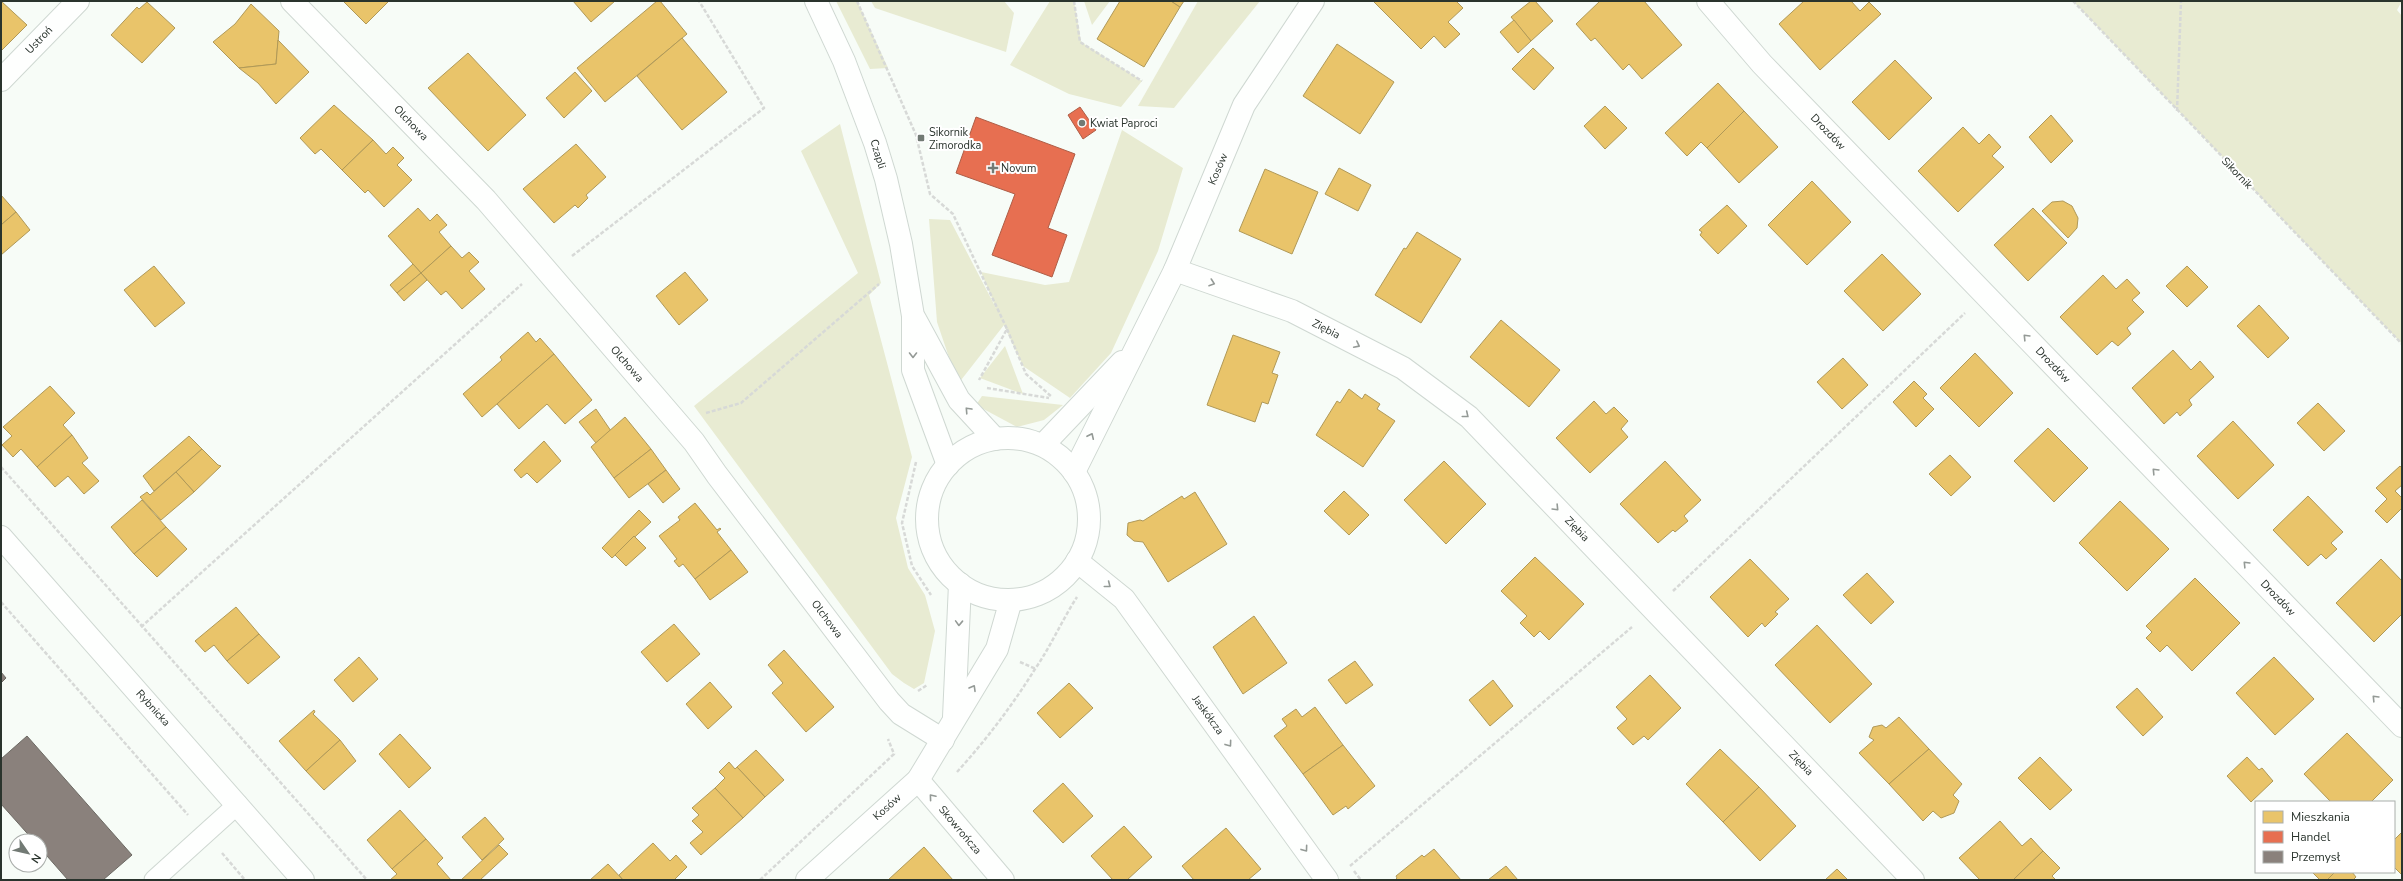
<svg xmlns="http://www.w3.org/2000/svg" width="2403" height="881" viewBox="0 0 2403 881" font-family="'Nunito Sans',sans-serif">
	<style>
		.green { fill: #e8ebd2 }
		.homes { fill: #e9c46a; stroke: #b09958 }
		.shops { fill: #e76f51; stroke: #ae5d46 }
		.industry { fill: #8a817c; stroke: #6d6a64 }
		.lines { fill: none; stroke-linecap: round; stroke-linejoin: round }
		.lane-casing { stroke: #cfd8d2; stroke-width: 21 }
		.street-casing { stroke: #cfd8d2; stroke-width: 24 }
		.secondary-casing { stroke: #cfd8d2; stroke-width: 24 }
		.path { stroke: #d7d9d7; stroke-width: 2.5; stroke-dasharray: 4 2; stroke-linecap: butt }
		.lane { stroke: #fefffe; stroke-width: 19 }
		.street { stroke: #fefffe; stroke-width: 22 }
		.secondary { stroke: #fefffe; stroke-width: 22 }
		.oneway { stroke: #949a96 }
		.poi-dot { fill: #727a74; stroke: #fff; stroke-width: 1.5 }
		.labels { text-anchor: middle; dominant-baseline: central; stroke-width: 4; stroke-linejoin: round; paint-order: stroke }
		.street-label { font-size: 11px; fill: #2a342d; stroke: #fff }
		.poi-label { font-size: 11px; fill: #2a342d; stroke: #fff; text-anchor: start }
	</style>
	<rect width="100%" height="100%" fill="#f7fcf7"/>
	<!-- green -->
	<g class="green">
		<polygon points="836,1 857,1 888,68 870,69"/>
		<polygon points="871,1 1004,1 1014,13 1006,52 875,8"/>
		<polygon points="1050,1 1074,1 1081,42 1142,81 1121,107 1069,94 1010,65"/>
		<polygon points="1084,1 1110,1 1092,25"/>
		<polygon points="1198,1 1260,1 1174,108 1138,106"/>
		<polygon points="2073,1 2402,1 2397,10 2402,16 2402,344"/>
		<polygon points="840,124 881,283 869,295 912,457 896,518 908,568 925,595 935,631 924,683 914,689 904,683 892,674 694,406 858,273 801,151"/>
		<polygon points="1122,130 1183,168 1158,251 1111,353 1070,398 1023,366 1004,325 958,384 937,322 929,219 950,220 996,308 981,272 1045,285 1069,282"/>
		<polygon points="1005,346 1023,394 980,378"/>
		<polygon points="982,396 1063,405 1044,420 1017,427 976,405"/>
	</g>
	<!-- homes -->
	<g class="homes">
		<polygon points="1,1 27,25 1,51"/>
		<polygon points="343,1 389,1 366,24"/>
		<polygon points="573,1 615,1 591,22"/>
		<polygon points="657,1 660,1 687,34 605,102 577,68"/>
		<polygon points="1120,1 1171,1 1180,7 1144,67 1097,39"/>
		<polygon points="1171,1 1184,1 1180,7"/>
		<polygon points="1373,1 1456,1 1463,8 1448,22 1460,34 1445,48 1434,36 1421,49"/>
		<polygon points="1531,1 1535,1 1553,21 1531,41 1511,17"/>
		<polygon points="1600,1 1644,1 1682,45 1642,79 1629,64 1623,70 1595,38 1591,41 1576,24"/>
		<polygon points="1804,1 1851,1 1860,11 1869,2 1881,14 1820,70 1779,24"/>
		<polygon points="147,2 175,28 142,63 111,35 137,7 139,9"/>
		<polygon points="251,4 279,31 276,64 239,68 213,42 235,24"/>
		<polygon points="1514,20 1531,41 1518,53 1500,32"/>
		<polygon points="682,38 727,92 682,130 637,76"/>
		<polygon points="278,40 309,72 276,104 258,83 239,68 276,64"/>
		<polygon points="1337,44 1394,82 1360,134 1303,96"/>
		<polygon points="1533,48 1554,68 1534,90 1512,69"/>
		<polygon points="468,53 526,115 488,151 428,88"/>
		<polygon points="1895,60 1932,98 1889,140 1852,102"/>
		<polygon points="575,72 592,91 564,118 546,98"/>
		<polygon points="1718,83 1744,111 1707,148 1701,142 1687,156 1665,133"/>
		<polygon points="334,105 373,140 342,170 321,149 315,154 300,138"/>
		<polygon points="1605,106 1627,128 1605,149 1584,126"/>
		<polygon points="1744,111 1778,147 1739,183 1707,148"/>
		<polygon points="2051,115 2073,141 2051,163 2029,137"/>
		<polygon points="1963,127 1979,144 1989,134 2001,147 1992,156 2004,167 1958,212 1918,171"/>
		<polygon points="373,140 386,154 393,147 404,158 397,165 412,180 384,207 368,190 365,193 342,170"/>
		<polygon points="576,144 606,177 586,195 588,198 578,208 575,205 554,223 523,189"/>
		<polygon points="1339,168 1371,185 1358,211 1325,194"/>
		<polygon points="1265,169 1318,192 1292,254 1239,231"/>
		<polygon points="1812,181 1851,222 1807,265 1768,225"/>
		<polygon points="1,195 16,212 1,225"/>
		<polygon points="2063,201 2072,206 2078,218 2077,228 2068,238 2042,211 2052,202"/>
		<polygon points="1727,205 1747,226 1718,254 1700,235 1702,232 1699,230"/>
		<polygon points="418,208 430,221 437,214 447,225 439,232 451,246 421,273 388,236"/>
		<polygon points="2033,208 2067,243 2028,281 1994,245"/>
		<polygon points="16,212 30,230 1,255 1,225"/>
		<polygon points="1417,232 1461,259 1421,323 1375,295 1404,248 1406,249"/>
		<polygon points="451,246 462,258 469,252 479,262 469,271 485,289 462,309 446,291 441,295 421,273"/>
		<polygon points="1882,254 1921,294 1883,331 1844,291"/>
		<polygon points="413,264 421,273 397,293 390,285"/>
		<polygon points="154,266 185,303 155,327 124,290"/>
		<polygon points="2187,266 2208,287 2187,307 2166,286"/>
		<polygon points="685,272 708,300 679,325 656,296"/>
		<polygon points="421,273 427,280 404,301 397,293"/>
		<polygon points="2103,275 2116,289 2127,279 2140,293 2132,300 2144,312 2127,328 2131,334 2118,346 2112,341 2097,355 2060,317"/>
		<polygon points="2259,305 2289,338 2268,358 2237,326"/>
		<polygon points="1501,320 1560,370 1529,407 1470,357"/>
		<polygon points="528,332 536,342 540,338 554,354 482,417 463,394 502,360 500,357"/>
		<polygon points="1233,335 1280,352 1272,373 1278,375 1268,404 1262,402 1255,422 1207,405"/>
		<polygon points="2173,350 2191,370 2200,361 2214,377 2189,400 2192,405 2180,416 2177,412 2164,424 2132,388"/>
		<polygon points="1975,353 2013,393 1979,427 1940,388"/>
		<polygon points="554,354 592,400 565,424 547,404 519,429 497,404"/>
		<polygon points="1843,358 1868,385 1842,409 1817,382"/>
		<polygon points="1914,381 1927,394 1923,398 1934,409 1916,427 1893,402"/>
		<polygon points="50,386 75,413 63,425 72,435 37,467 21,449 13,457 2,445 12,436 3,427"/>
		<polygon points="1349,389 1362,399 1365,394 1380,404 1377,409 1395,421 1363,467 1316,435 1337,401 1340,403"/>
		<polygon points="1594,401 1606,414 1614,407 1628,421 1621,429 1628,437 1590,473 1556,438"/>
		<polygon points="2318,403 2345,431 2324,451 2297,423"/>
		<polygon points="596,409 611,431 596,443 579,422"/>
		<polygon points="625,417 651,449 614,478 591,447"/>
		<polygon points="2233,421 2274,465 2238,499 2197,456"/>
		<polygon points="2048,428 2088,468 2054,502 2014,461"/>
		<polygon points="72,435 88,458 82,463 99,481 84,494 68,476 55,487 37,467"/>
		<polygon points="189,436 202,449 154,491 143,476"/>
		<polygon points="544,441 561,461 537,483 527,473 521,478 514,470"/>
		<polygon points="202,449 218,465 221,466 194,492 176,472"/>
		<polygon points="651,449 666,470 629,498 614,478"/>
		<polygon points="1950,455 1971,477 1951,496 1929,474"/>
		<polygon points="1444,461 1486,504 1446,544 1404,500"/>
		<polygon points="1665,461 1701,500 1684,516 1688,521 1675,532 1673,530 1658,543 1620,504"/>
		<polygon points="2400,466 2402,468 2402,485 2395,491 2402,498 2402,508 2387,523 2375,511 2387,499 2376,488"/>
		<polygon points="666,470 680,489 663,503 648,484"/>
		<polygon points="176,472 194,492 161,520 140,497 147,492 150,495"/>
		<polygon points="1344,491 1369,515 1349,535 1324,511"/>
		<polygon points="1195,492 1227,544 1168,582 1143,542 1134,541 1127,535 1128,523 1140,520 1143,521 1182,496 1184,499"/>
		<polygon points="2308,496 2343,532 2331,543 2337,549 2326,559 2321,554 2308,566 2273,530"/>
		<polygon points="142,500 166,527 134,554 111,527"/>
		<polygon points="2120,501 2169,549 2127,591 2079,543"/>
		<polygon points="695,503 717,530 720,528 721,529 717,532 731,550 695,579 683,564 679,567 674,561 677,559 659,536 680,520 678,517"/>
		<polygon points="639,510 651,522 612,558 602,548"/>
		<polygon points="166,527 187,549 157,577 134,554"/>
		<polygon points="634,536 646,548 626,566 615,555"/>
		<polygon points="731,550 748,572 710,600 695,579"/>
		<polygon points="1535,557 1584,604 1549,640 1540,631 1534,637 1520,623 1527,616 1501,591"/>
		<polygon points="1750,559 1789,599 1775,612 1778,614 1765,627 1762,623 1748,637 1710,597"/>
		<polygon points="2381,559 2402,581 2402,614 2374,642 2336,603"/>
		<polygon points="1867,573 1894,602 1871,624 1843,595"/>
		<polygon points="2195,578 2240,623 2192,671 2167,645 2160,652 2146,638 2152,632 2146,626"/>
		<polygon points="236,607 259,634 227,661 214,645 205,652 195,641"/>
		<polygon points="1254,616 1287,663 1243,694 1213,647"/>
		<polygon points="674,624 700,654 667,682 641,652"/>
		<polygon points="1817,625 1872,684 1830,723 1775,665"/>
		<polygon points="259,634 280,657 248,684 227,661"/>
		<polygon points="784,650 834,707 806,732 772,693 783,683 768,665"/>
		<polygon points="359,657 378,679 353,702 334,680"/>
		<polygon points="2274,657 2314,699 2275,735 2236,693"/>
		<polygon points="1355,661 1373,685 1346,704 1328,680"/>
		<polygon points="1650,675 1681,708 1648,740 1644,736 1633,745 1617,728 1627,719 1616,707"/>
		<polygon points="1493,680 1513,706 1490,726 1469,700"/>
		<polygon points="710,682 732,707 708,729 686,704"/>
		<polygon points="1069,683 1093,708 1060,738 1037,713"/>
		<polygon points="2137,688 2163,717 2143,736 2116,707"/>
		<polygon points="1315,707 1343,745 1303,774 1274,736 1287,726 1282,719 1296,709 1302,717"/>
		<polygon points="314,710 315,712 313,714 340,740 306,771 279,741"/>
		<polygon points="1899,717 1929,749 1889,784 1859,753 1874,740 1869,737 1873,727 1882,725 1886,728"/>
		<polygon points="2347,733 2393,780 2371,802 2331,802 2304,774"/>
		<polygon points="400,734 431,768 409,788 379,754"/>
		<polygon points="340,740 356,761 324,790 306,771"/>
		<polygon points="1343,745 1375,786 1348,809 1346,806 1333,815 1303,774"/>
		<polygon points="1720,749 1759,787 1723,822 1686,784"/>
		<polygon points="1929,749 1962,784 1953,795 1959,801 1954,813 1941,818 1933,811 1923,821 1889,784"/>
		<polygon points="756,750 784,780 765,797 737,767"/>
		<polygon points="2040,757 2072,790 2050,810 2018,778"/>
		<polygon points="2247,757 2259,770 2262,768 2273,781 2251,802 2227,776"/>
		<polygon points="729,762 735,769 737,767 765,797 743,818 715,788 725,778 719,772"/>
		<polygon points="1063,783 1093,816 1063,843 1033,811"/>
		<polygon points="1759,787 1796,826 1760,861 1723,822"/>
		<polygon points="715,788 743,818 701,855 690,843 703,832 692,821 699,815 692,808"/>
		<polygon points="400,810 426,839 392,869 367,840"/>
		<polygon points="485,817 504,839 482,860 462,837"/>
		<polygon points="2000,821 2022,846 2031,838 2043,851 2013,880 1980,880 1959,858"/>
		<polygon points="1124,826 1152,857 1127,880 1113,880 1091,856"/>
		<polygon points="1226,828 1261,869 1248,880 1194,880 1182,866"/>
		<polygon points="2402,832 2402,875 2394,867 2394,840"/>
		<polygon points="426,839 443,858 437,864 451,880 390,880 397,874 392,869"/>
		<polygon points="653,843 670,861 676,855 687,867 674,880 623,880 619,875"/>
		<polygon points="499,845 508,854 480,880 461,880"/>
		<polygon points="924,847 953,880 888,880"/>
		<polygon points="1434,849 1461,880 1395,880 1397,878 1396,876 1422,855 1424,857"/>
		<polygon points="2043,851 2060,868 2052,876 2056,880 2013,880"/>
		<polygon points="608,864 623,880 590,880"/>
		<polygon points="1506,866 1518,880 1488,880"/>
		<polygon points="1837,869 1848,880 1825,880"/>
		<polygon points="2312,872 2335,872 2327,880 2320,880"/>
		<polygon points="2335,872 2352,872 2356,877 2353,880 2327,880"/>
	</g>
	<!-- shops -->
	<g class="shops">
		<polygon points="1080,107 1096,130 1083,139 1068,115"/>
		<polygon points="976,117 1075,154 1048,228 1067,235 1052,277 992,255 1015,194 956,173"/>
	</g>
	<!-- industry -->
	<g class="industry">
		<polygon points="1,672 6,678 1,683"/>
		<polygon points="27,736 132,855 103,880 68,880 40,848 40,841 34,841 1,804 1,759"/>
	</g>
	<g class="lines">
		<defs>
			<polyline id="lane" points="154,880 238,804"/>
			<g id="street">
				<polyline points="292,1 486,200 694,442 717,475 889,701 901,714 943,740"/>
				<polyline points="1708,1 1762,64 2402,726"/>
				<polyline points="1,80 78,1"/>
				<polyline points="1175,270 1292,311 1403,368 1469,417 1913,880"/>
				<polyline points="1077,561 1124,599 1327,880"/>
				<polyline points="918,780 1003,880"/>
			</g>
			<g id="secondary">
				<polyline points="816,1 844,61 875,143 886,179 901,244 913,316 913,370 948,465"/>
				<polyline points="915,319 959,400 995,439"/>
				<circle cx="1008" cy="519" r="81"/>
				<polyline points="1043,445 1122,362"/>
				<polyline points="1074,472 1175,270 1244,105 1313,1"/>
				<polyline points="1,537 303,880"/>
				<polyline points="954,717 960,584"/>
				<polyline points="807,880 918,780 997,649 1011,600"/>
			</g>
		</defs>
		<!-- lane casing -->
		<use href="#lane" class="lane-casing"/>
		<!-- street casing -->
		<use href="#street" class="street-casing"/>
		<!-- secondary casing -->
		<use href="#secondary" class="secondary-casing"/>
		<!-- path -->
		<g class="path">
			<polyline points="857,1 916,135 930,194 953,214 1007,329 979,380"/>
			<polyline points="1074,1 1080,42 1142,81"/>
			<polyline points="2073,1 2402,344"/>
			<polyline points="2177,111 2181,1"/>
			<polyline points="572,256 764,108 699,1"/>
			<polyline points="1007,329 1026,374 1052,397"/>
			<polyline points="987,388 1049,398"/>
			<polyline points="706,413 741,403 879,284"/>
			<polyline points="916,462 902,523 912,566 931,595"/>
			<polyline points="1,467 367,880"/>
			<polyline points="1673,591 1965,313"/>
			<polyline points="1,602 188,815"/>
			<polyline points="141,627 522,284"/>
			<polyline points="1020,662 1036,669"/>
			<polyline points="918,691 927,685"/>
			<path d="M957 772C986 740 1012 706 1035 669 1051 646 1062 620 1077 597"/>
			<polyline points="222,853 245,880"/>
			<polyline points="1350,866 1632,627"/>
			<polyline points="1354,871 1361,880"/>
			<polyline points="760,880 894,754 888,739"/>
		</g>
		<!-- lane -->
		<use href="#lane" class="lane"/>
		<!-- street -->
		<use href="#street" class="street"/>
		<!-- secondary -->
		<use href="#secondary" class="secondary"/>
	</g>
	<!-- one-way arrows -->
	<defs><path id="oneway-chevron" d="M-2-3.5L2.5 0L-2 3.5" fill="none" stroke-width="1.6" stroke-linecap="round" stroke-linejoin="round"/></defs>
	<g class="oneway">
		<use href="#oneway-chevron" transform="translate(1212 283) rotate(19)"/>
		<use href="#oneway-chevron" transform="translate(2026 337) rotate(-134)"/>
		<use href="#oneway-chevron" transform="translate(1357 345) rotate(27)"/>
		<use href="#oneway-chevron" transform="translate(913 355) rotate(90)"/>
		<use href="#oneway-chevron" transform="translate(968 410) rotate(-133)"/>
		<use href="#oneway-chevron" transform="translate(1466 415) rotate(39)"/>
		<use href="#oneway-chevron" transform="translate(1091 436) rotate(-65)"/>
		<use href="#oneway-chevron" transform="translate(2155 471) rotate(-134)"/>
		<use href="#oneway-chevron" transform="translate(1556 508) rotate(46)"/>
		<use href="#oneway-chevron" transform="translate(2246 564) rotate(-134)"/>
		<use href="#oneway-chevron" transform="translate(1108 585) rotate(38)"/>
		<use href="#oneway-chevron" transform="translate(959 623) rotate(92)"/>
		<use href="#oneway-chevron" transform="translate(973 688) rotate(-60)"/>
		<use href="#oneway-chevron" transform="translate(2375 698) rotate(-134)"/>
		<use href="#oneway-chevron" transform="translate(1229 744) rotate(54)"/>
		<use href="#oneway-chevron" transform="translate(932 797) rotate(-130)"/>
		<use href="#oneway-chevron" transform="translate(1305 849) rotate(54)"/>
	</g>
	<!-- markers -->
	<g class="poi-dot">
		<circle cx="1082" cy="123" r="4"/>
		<rect x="917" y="134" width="8" height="8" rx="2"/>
		<path d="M991 162h4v4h4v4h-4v4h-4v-4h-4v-4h4z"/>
	</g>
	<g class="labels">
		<!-- street labels -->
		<g class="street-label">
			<text transform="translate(39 40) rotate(-46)">Ustroń</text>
			<text transform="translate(411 123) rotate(46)">Olchowa</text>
			<text transform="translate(1828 132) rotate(46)">Drozdów</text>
			<text transform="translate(878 154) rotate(73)">Czapli</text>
			<text transform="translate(1218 169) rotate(-67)">Kosów</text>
			<text transform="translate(2237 173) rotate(46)">Sikornik</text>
			<text transform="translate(1326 329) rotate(27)">Ziębia</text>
			<text transform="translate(627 364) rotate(49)">Olchowa</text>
			<text transform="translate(2053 365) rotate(46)">Drozdów</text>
			<text transform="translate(1577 529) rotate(46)">Ziębia</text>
			<text transform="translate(2278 598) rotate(46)">Drozdów</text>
			<text transform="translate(827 619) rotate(53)">Olchowa</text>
			<text transform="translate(153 708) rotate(48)">Rybnicka</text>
			<text transform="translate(1208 715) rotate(54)">Jaskółcza</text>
			<text transform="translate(1801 763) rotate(46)">Ziębia</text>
			<text transform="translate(887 807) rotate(-42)">Kosów</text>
			<text transform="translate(960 830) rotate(50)">Skowrończa</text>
		</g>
		<!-- poi labels -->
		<g class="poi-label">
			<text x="1090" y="123">Kwiat Paproci</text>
			<text x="929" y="132">Sikornik<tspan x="929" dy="13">Zimorodka</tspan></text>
			<text x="1001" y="168">Novum</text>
		</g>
	</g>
	<!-- border -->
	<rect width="2403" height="881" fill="none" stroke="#2a342d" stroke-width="4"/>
	<!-- legend -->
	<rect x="2255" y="801" width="140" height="72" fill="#ffffff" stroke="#aaaeab"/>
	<rect x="2263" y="811" width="20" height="12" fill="#e9c46a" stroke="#aaaeab"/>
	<text x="2291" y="821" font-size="12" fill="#2a342d">Mieszkania</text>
	<rect x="2263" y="831" width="20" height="12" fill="#e76f51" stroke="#aaaeab"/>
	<text x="2291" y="841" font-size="12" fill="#2a342d">Handel</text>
	<rect x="2263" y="851" width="20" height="12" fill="#8a817c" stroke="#aaaeab"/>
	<text x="2291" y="861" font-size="12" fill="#2a342d">Przemysł</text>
	<!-- north arrow -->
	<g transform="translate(28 853) rotate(124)"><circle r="19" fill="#ffffff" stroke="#aaaeab"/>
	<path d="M0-3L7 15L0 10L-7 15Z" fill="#727a74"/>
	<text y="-6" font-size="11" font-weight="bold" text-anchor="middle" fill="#2a342d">N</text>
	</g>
</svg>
